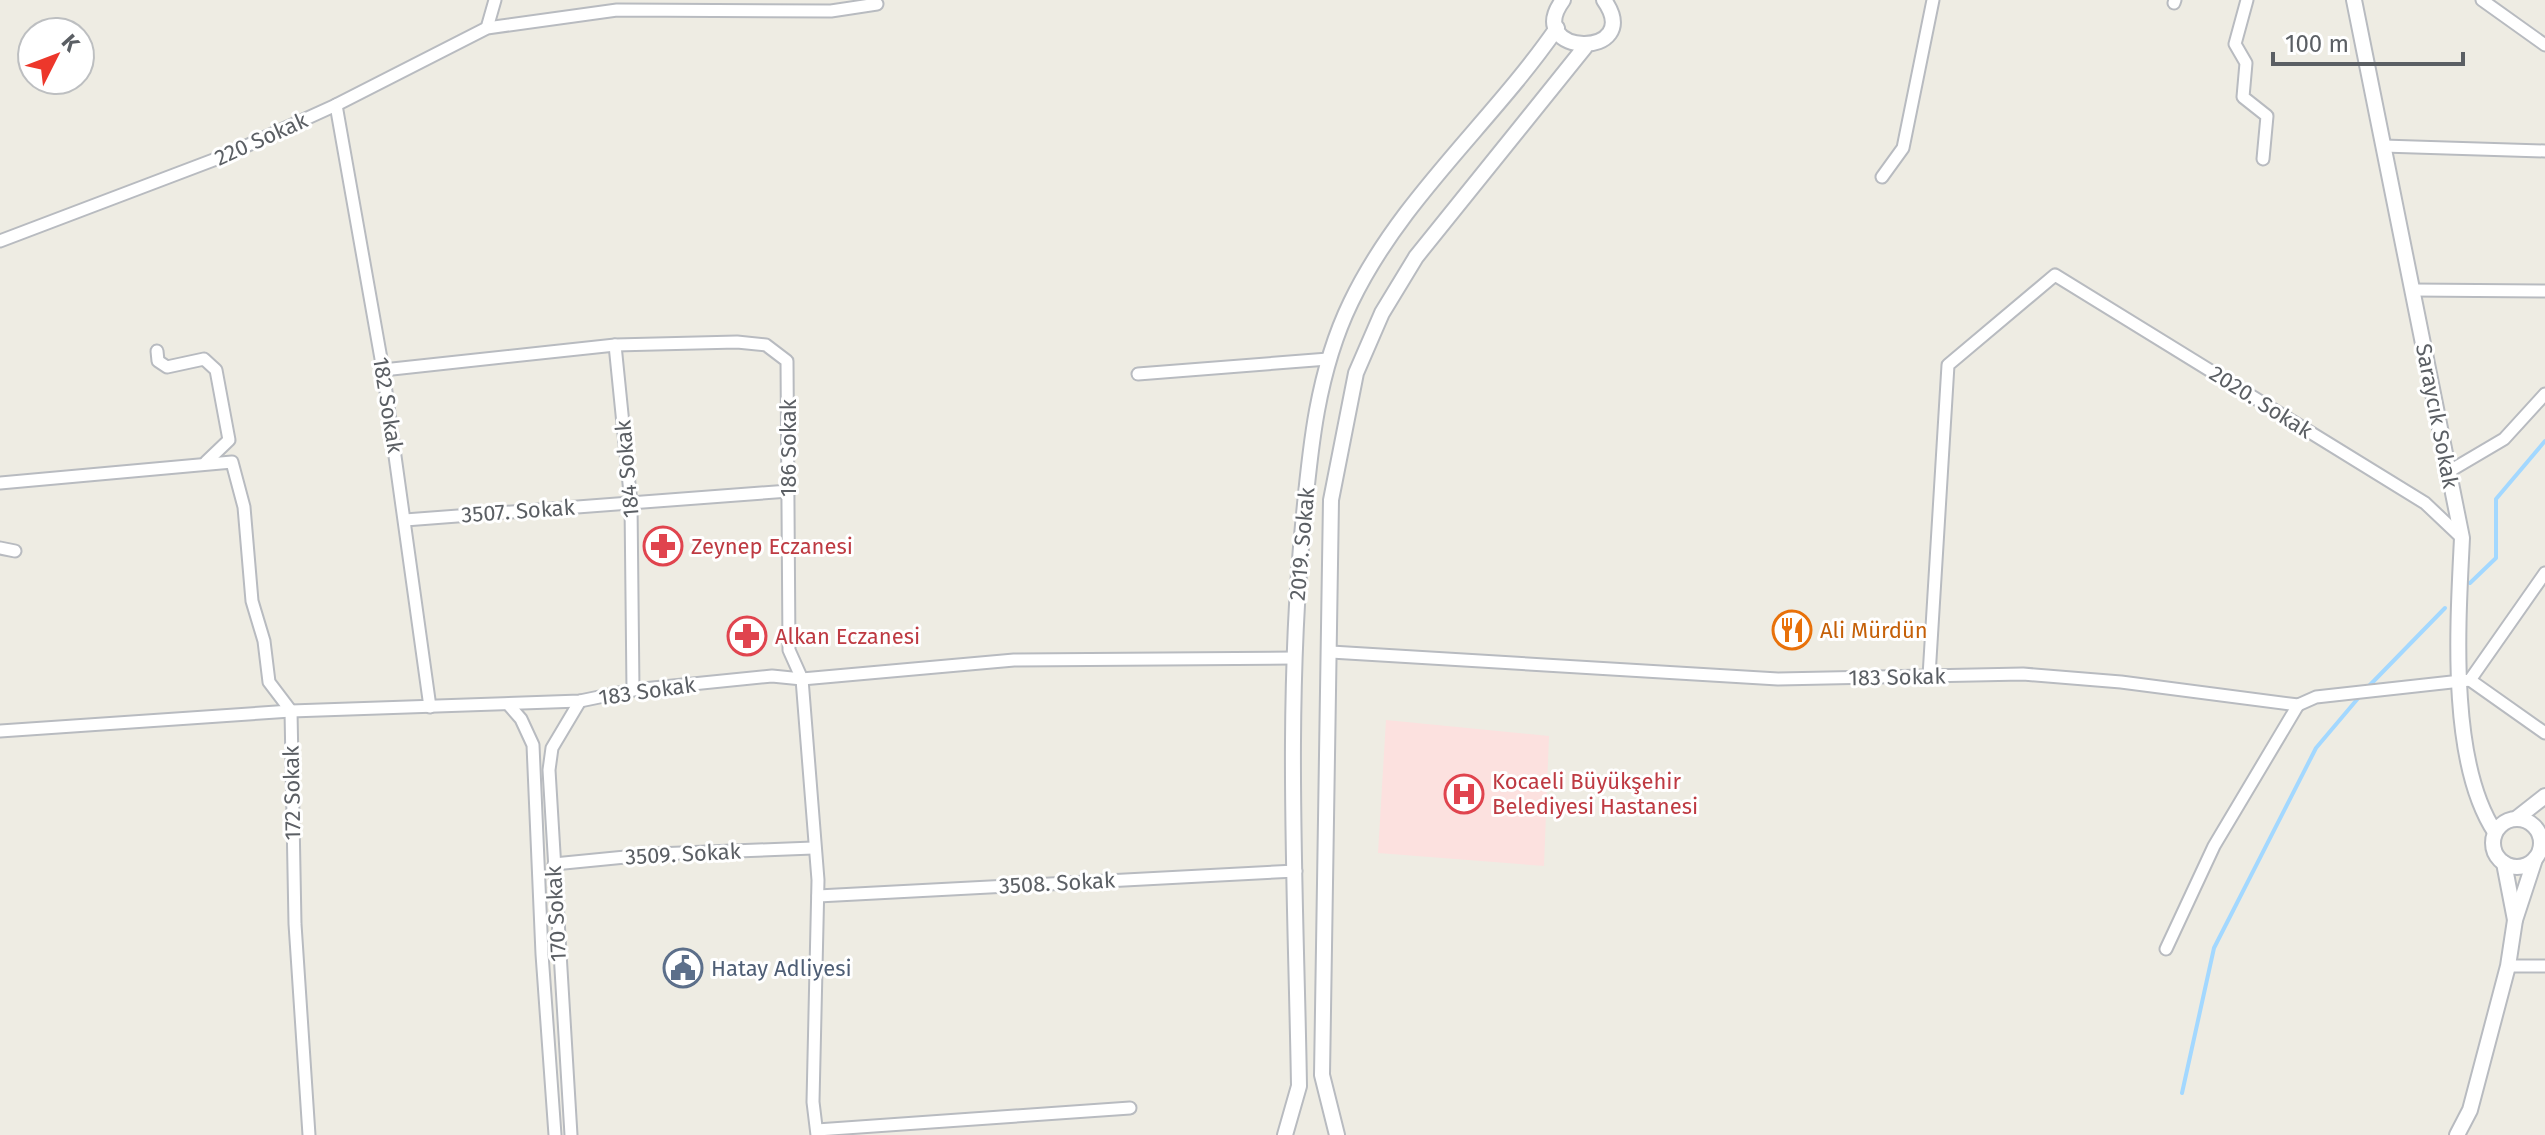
<svg xmlns="http://www.w3.org/2000/svg" width="2545" height="1135" viewBox="0 0 2545 1135" font-family="'Fira Sans',sans-serif">
	<style>
		.medical { fill: #fce1df }
		.lines { fill: none; stroke-linecap: round; stroke-linejoin: round }
		.stream { stroke: #a3d8ff; stroke-width: 4 }
		.minor-casing { stroke: #b8bbc0; stroke-width: 15 }
		.tertiary-casing { stroke: #b8bbc0; stroke-width: 18 }
		.minor { stroke: #fff; stroke-width: 11 }
		.tertiary { stroke: #fff; stroke-width: 14 }
		.labels { text-anchor: middle; dominant-baseline: central; stroke-width: 6; stroke-linejoin: round; paint-order: stroke }
		.street-label { font-size: 22px; fill: #5b5f64; stroke: #fff }
		.health-label { font-size: 22px; fill: #be3a42; stroke: #fff; text-anchor: start }
		.food-label { font-size: 22px; fill: #c56008; stroke: #fff; text-anchor: start }
		.service-label { font-size: 22px; fill: #4e5e75; stroke: #fff; text-anchor: start }
	</style>
	<rect width="100%" height="100%" fill="#eeece3"/>
	<!-- medical -->
	<polygon class="medical" points="1386,720 1549,736 1544,866 1378,853"/>
	<g class="lines">
		<!-- stream -->
		<g class="stream">
			<polyline points="2470,583 2496,558 2496,499 2545,441"/>
			<polyline points="2366,689 2445,608"/>
			<polyline points="2182,1093 2214,948 2316,748 2360,696"/>
		</g>
		<defs>
			<g id="minor">
				<polyline points="2247,0 2235,44 2246,63 2243,97 2267,116 2263,159"/>
				<polyline points="2482,0 2545,45"/>
				<polyline points="2174,3 2175,0"/>
				<polyline points="487,28 495,0"/>
				<polyline points="336,105 383,370 430,707"/>
				<polyline points="2383,146 2545,151"/>
				<polyline points="1882,177 1903,148 1933,0"/>
				<polyline points="0,241 224,156 336,105 487,28 617,10 831,11 877,4"/>
				<polyline points="2412,290 2545,291"/>
				<polyline points="615,345 631,503 633,690"/>
				<polyline points="157,351 158,361 167,367 204,359 216,370 229,440 206,462"/>
				<polyline points="383,370 615,345 737,342 766,345 787,361 789,650 802,679 818,880 813,1102 817,1135"/>
				<polyline points="1138,374 1328,359"/>
				<polyline points="2448,472 2504,439 2545,394"/>
				<polyline points="0,483 232,462 244,507 252,601 264,641 269,682 291,711 295,924 309,1135"/>
				<polyline points="405,520 789,491"/>
				<polyline points="0,548 15,551"/>
				<polyline points="1331,652 1778,679 2023,674 2121,682 2298,705 2316,697 2470,680 2545,573"/>
				<polyline points="1929,676 1948,365 2055,275 2425,503 2462,538"/>
				<polyline points="2470,680 2545,733"/>
				<polyline points="508,704 521,719 533,745 542,954 555,1135"/>
				<polyline points="0,731 291,711 580,701 633,690 772,676 802,679 1014,660 1294,658"/>
				<polyline points="554,864 656,854 813,848"/>
				<polyline points="818,896 1296,871"/>
				<polyline points="2166,949 2214,846 2298,705"/>
				<polyline points="2508,966 2545,966"/>
				<polyline points="817,1130 1130,1108"/>
				<polyline points="571,1135 549,770 552,748 580,701"/>
			</g>
			<g id="tertiary">
				<path d="M1563 0C1521 57 1646 60 1604 0"/>
				<path d="M2354 0 2462 538C2458 621 2448 761 2495 832"/>
				<polyline points="2517,818 2545,796"/>
				<circle cx="2517" cy="843" r="24"/>
				<polyline points="2504,863 2515,920"/>
				<path d="M1285 1135 1299 1086C1296 900 1285 711 1303 525 1310 449 1317 372 1351 302 1401 198 1492 122 1557 28"/>
				<polyline points="1337,1135 1322,1075 1331,500 1356,373 1382,313 1416,257 1585,47"/>
				<polyline points="2457,1135 2470,1110 2508,966 2515,920 2535,859"/>
			</g>
		</defs>
		<!-- minor casing -->
		<use href="#minor" class="minor-casing"/>
		<!-- tertiary casing -->
		<use href="#tertiary" class="tertiary-casing"/>
		<!-- minor -->
		<use href="#minor" class="minor"/>
		<!-- tertiary -->
		<use href="#tertiary" class="tertiary"/>
	</g>
	<!-- icons -->
	<defs>
		<symbol id="pharmacy-ring" viewBox="-11 -11 22 22"><circle r="9.5" fill="#fff" stroke="#e0444e" stroke-width="1.5"/><path d="M-2-6h4v4h4v4h-4v4h-4v-4h-4v-4h4Z" fill="#e0444e"/></symbol>
		<symbol id="restaurant-ring" viewBox="-11 -11 22 22"><circle r="9.5" fill="#fff" stroke="#e8710a" stroke-width="1.5"/><path d="M-5-6h1v4h1v-4h1v4h1v-4h1v5L-1.5 .5V6h-2V.5L-5-1ZM5-6V6H3V1.5H1.5Q1.5-4 5-6Z" fill="#e8710a"/></symbol>
		<symbol id="hospital-ring" viewBox="-11 -11 22 22"><circle r="9.5" fill="#fff" stroke="#e0444e" stroke-width="1.5"/><path d="M-5-5h3v3.5h4V-5h3V5h-3V1.5h-4V5h-3Z" fill="#e0444e"/></symbol>
		<symbol id="civic-ring" viewBox="-11 -11 22 22"><circle r="9.5" fill="#fff" stroke="#5c6f8a" stroke-width="1.5"/><path d="M-.6-6.5H3V-4.5H.6V-3L4-1V1h2V6H-6V1h2V-1L-.6-3ZM-1.2 2.5V6h2.4V2.5Z" fill="#5c6f8a"/></symbol>
	</defs>
	<g fill-rule="evenodd">
		<use href="#pharmacy-ring" x="641" y="524" width="44" height="44"/>
		<use href="#restaurant-ring" x="1770" y="608" width="44" height="44"/>
		<use href="#pharmacy-ring" x="725" y="614" width="44" height="44"/>
		<use href="#hospital-ring" x="1442" y="772" width="44" height="44"/>
		<use href="#civic-ring" x="661" y="946" width="44" height="44"/>
	</g>
	<g class="labels">
		<!-- street labels -->
		<g class="street-label">
			<text transform="translate(261 139) rotate(-24)">220 Sokak</text>
			<text transform="translate(2261 402) rotate(32)">2020. Sokak</text>
			<text transform="translate(388 405) rotate(81)">182 Sokak</text>
			<text transform="translate(2437 416) rotate(79)">Saraycık Sokak</text>
			<text transform="translate(788 448) rotate(-90)">186 Sokak</text>
			<text transform="translate(627 469) rotate(-95)">184 Sokak</text>
			<text transform="translate(518 511) rotate(-4)">3507. Sokak</text>
			<text transform="translate(1302 544) rotate(-85)">2019. Sokak</text>
			<text transform="translate(1897 677) rotate(-1)">183 Sokak</text>
			<text transform="translate(647 691) rotate(-8)">183 Sokak</text>
			<text transform="translate(292 793) rotate(-91)">172 Sokak</text>
			<text transform="translate(683 854) rotate(-3)">3509. Sokak</text>
			<text transform="translate(1057 883) rotate(-3)">3508. Sokak</text>
			<text transform="translate(556 914) rotate(-93)">170 Sokak</text>
		</g>
		<!-- health labels -->
		<g class="health-label">
			<text x="691" y="546">Zeynep Eczanesi</text>
			<text x="775" y="636">Alkan Eczanesi</text>
			<text x="1492" y="781">Kocaeli Büyükşehir<tspan x="1492" dy="25">Belediyesi Hastanesi</tspan></text>
		</g>
		<!-- food labels -->
		<g class="food-label">
			<text x="1820" y="630">Ali Mürdün</text>
		</g>
		<!-- service labels -->
		<g class="service-label">
			<text x="711" y="968">Hatay Adliyesi</text>
		</g>
	</g>
	<!-- north arrow -->
	<g transform="translate(56 56) rotate(48)"><circle r="38" fill="#ffffff" stroke="#bdbfc1" stroke-width="2"/>
	<path d="M0-6L14 30L0 20L-14 30Z" fill="#ed372b"/>
	<text y="-12" font-size="22" font-weight="bold" text-anchor="middle" fill="#5b5f64">K</text>
	</g>
	<!-- scale -->
	<path d="M2273 52v12h190v-12" fill="none" stroke="#5b5f64" stroke-width="4"/>
	<text x="2285" y="52" font-size="24" fill="#5b5f64" stroke="#ffffff" stroke-width="6" paint-order="stroke">100 m</text>
</svg>
